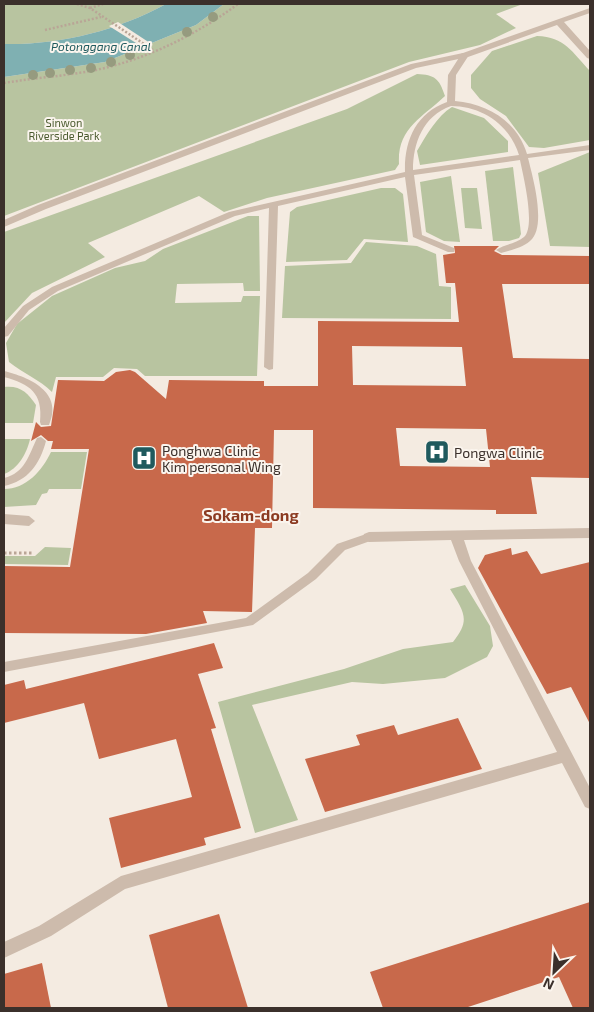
<svg xmlns="http://www.w3.org/2000/svg" width="594" height="1012" viewBox="0 0 594 1012" font-family="'Exo 2',sans-serif">
	<style>
		.green { fill: #b8c4a0 }
		.water { fill: #7fb0b2 }
		.pier { fill: #f4ebe1 }
		.building { fill: #c8694b; fill-rule: evenodd }
		.lines { fill: none; stroke-linecap: round; stroke-linejoin: round }
		.path-far1 { stroke: #b9a596; stroke-width: 2.5; stroke-dasharray: 2 2; stroke-linecap: butt }
		.path { stroke: #b9a596; stroke-width: 3; stroke-dasharray: 2.5 2.5; stroke-linecap: butt }
		.service { fill: #cdbbac; fill-rule: evenodd }
		.minor { fill: #cdbbac; fill-rule: evenodd }
		.tree { fill: #969b7f }
		.labels { text-anchor: middle; dominant-baseline: central; stroke-width: 4; stroke-linejoin: round; paint-order: stroke }
		.far-park-label { font-size: 11px; fill: #4a5a2e; stroke: #fbf5ee }
		.far-water-label { font-size: 12px; font-style: italic; fill: #1f5a5e; stroke: #fbf5ee }
		.poi-label { font-size: 14px; fill: #3b302b; stroke: #fbf5ee; text-anchor: start }
		.quarter-label { font-size: 16px; font-weight: bold; fill: #8c3b22; stroke: #fbf5ee }
	</style>
	<rect width="100%" height="100%" fill="#f4ebe1"/>
	<!-- green -->
	<g class="green">
		<path d="M4 4H166C116 31 60 45 4 44Z"/>
		<polygon points="224,4 523,4 496,14 516,28 480,45 409,62 4,216 4,77 105,62 196,25"/>
		<path d="M537 36C565 37 572 52 590 71V140L544 148 529 147 506 116 480 99 471 88V75L492 51Z"/>
		<path d="M417 74C435 75 439 78 445 96 422 118 397 128 399 164L395 170 267 198 224 212 199 196 88 243 105 257 32 293 4 323V232L347 109Z"/>
		<path d="M452 107 484 118 508 141V152L420 165 417 151C426 136 437 116 452 107Z"/>
		<polygon points="590,152 590,247 550,246 538,173"/>
		<polygon points="513,167 521,234 519,238 509,241 493,241 485,171"/>
		<polygon points="451,176 460,242 444,241 426,232 420,182"/>
		<polygon points="381,188 395,188 403,194 408,242 364,239 347,260 286,262 290,212 297,207"/>
		<polygon points="461,188 477,188 482,229 465,228"/>
		<path d="M248 216H259L260 291H244L243 283 177 284 175 303 241 302 243 296H260L257 376H145L137 369 114 368 103 377H56L52 392C40 380 23 373 9 362L6 343 17 324 52 296 115 268 145 261 163 249Z"/>
		<polygon points="366,242 417,246 436,254 439,286 451,287 451,319 282,318 285,266 351,263"/>
		<path d="M4 387C20 385 28 393 36 405L33 423H4Z"/>
		<path d="M4 439H30C27 453 18 469 4 474Z"/>
		<path d="M51 452H87L81 489H49L47 493 42 494 36 505 4 507V489C26 489 42 471 51 452Z"/>
		<polygon points="45,547 71,548 68,565 4,564 4,556 35,556"/>
		<path d="M465 585 490 626 493 646 487 657 445 678 383 684 352 682 252 705 298 820 255 833 218 702 344 669 403 649 453 642C471 620 464 612 450 589Z"/>
	</g>
	<!-- water -->
	<path class="water" d="M166 4H224L196 25 105 62 4 77V44C60 45 116 31 166 4Z"/>
	<!-- pier -->
	<polygon class="pier" points="118,22 153,45 144,48 109,26"/>
	<!-- building -->
	<g class="building">
		<path d="M454 246H499L494 251 502 255 590 256V284H502L513 358 590 359V478L531 477 537 514H496V510L313 508V430H274L272 528H255L252 612 203 611 207 623 146 634 4 633V566L70 567 89 449H51L53 441H48L41 435 31 441 36 422 41 427 51 426 58 380 104 381 116 372 130 370 135 372 166 399 169 380 264 381V386H318V321L459 322 455 283H446L443 255 455 253ZM352 346 462 347 466 386 353 385ZM396 428 486 429 490 467 400 466Z"/>
		<polygon points="511,548 512,555 527,551 541,574 590,562 590,724 571,687 547,694 478,568 485,555"/>
		<polygon points="214,643 223,668 198,674 216,728 211,729 241,828 204,838 206,845 121,868 109,818 192,797 176,739 99,759 84,703 4,723 4,685 24,680 26,689"/>
		<polygon points="458,718 482,769 325,812 305,759 360,745 356,735 394,725 398,735"/>
		<polygon points="590,902 590,1008 573,1008 559,977 465,1008 383,1008 370,972"/>
		<polygon points="219,914 248,1008 168,1008 149,935"/>
		<polygon points="42,963 51,1008 4,1008 4,974"/>
	</g>
	<g class="lines">
		<!-- path-far1 -->
		<g class="path-far1">
			<polyline points="77,4 90,8 153,50"/>
			<polyline points="90,8 103,4"/>
			<polyline points="45,30 101,17"/>
			<path d="M4 83C34 78 65 76 96 70 147 59 196 35 238 4"/>
		</g>
		<!-- path -->
		<polyline class="path" points="4,553 32,553"/>
		<!-- service -->
		<g class="service">
			<path d="M462 53 469 55 456 75 455 101C488 104 517 121 527 154L590 145V150L528 158C533 178 547 227 530 241 522 248 511 250 501 253L496 250C504 244 516 244 524 237 536 226 523 175 520 160L414 175 422 235 454 248V252H448L413 237 405 177 278 206 273 369 269 370 264 367 269 208 235 216 58 291 29 310 8 336 4 337V328L23 306 52 287 229 212 405 172C404 141 416 113 447 102L448 75ZM451 106C482 106 510 125 519 155L413 170C413 143 423 116 451 106Z"/>
			<path d="M4 371C29 377 64 392 49 425H41L40 422C43 393 30 384 4 377Z"/>
			<path d="M41 437 46 441C40 464 28 481 4 486V478C25 473 29 455 37 438Z"/>
			<polygon points="369,533 373,534 375,537 373,540 345,550 316,579 253,625 4,672 4,662 246,618 308,573 337,544"/>
		</g>
		<!-- minor -->
		<g class="minor">
			<polygon points="590,8 590,13 564,22 590,51 590,59 587,58 557,25 468,57 416,68 46,209 4,227 4,220 38,205 411,64 463,53"/>
			<polygon points="4,514 29,516 35,521 29,526 4,524"/>
			<polygon points="590,528 590,538 464,540 471,561 590,788 590,809 585,807 562,763 125,889 51,936 4,958 4,942 39,926 121,876 557,752 459,561 451,540 369,542 364,540 363,537 364,534 369,532"/>
		</g>
	</g>
	<!-- trees -->
	<g class="tree">
		<circle cx="213" cy="17" r="5"/>
		<circle cx="187" cy="32" r="5"/>
		<circle cx="130" cy="55" r="5"/>
		<circle cx="111" cy="62" r="5"/>
		<circle cx="91" cy="68" r="5"/>
		<circle cx="70" cy="70" r="5"/>
		<circle cx="50" cy="73" r="5"/>
		<circle cx="33" cy="75" r="5"/>
	</g>
	<!-- icons -->
	<defs>
		<symbol id="hospital-square" viewBox="-11 -11 22 22"><rect x="-9" y="-9" width="18" height="18" rx="4" fill="#1f5a5e" stroke="#fbf5ee"/><path d="M-5-5h3v3.5h4V-5h3V5h-3V1.5h-4V5h-3Z" fill="#fff"/></symbol>
	</defs>
	<g fill-rule="evenodd">
		<use href="#hospital-square" x="423" y="438" width="28" height="28"/>
		<use href="#hospital-square" x="130" y="444" width="28" height="28"/>
	</g>
	<g class="labels">
		<!-- far-park labels -->
		<g class="far-park-label">
			<text x="64" y="122">Sinwon<tspan x="64" dy="13">Riverside Park</tspan></text>
		</g>
		<!-- far-water labels -->
		<g class="far-water-label">
			<text x="101" y="46">Potonggang Canal</text>
		</g>
		<!-- poi labels -->
		<g class="poi-label">
			<text x="162" y="450">Ponghwa Clinic<tspan x="162" dy="16">Kim personal Wing</tspan></text>
			<text x="454" y="452">Pongwa Clinic</text>
		</g>
		<!-- quarter labels -->
		<g class="quarter-label">
			<text x="251" y="514">Sokam-dong</text>
		</g>
	</g>
	<!-- border -->
	<rect width="594" height="1012" fill="none" stroke="#3b302b" stroke-width="10"/>
	<!-- north arrow -->
	<g transform="translate(554 972) rotate(205)" stroke="#fbf5ee" stroke-width="4" paint-order="stroke">
	<path d="M0-4L9 19L0 12L-9 19Z" fill="#3b302b"/>
	<text y="-8" font-size="14" font-weight="bold" text-anchor="middle" fill="#3b302b">N</text>
	</g>
</svg>
